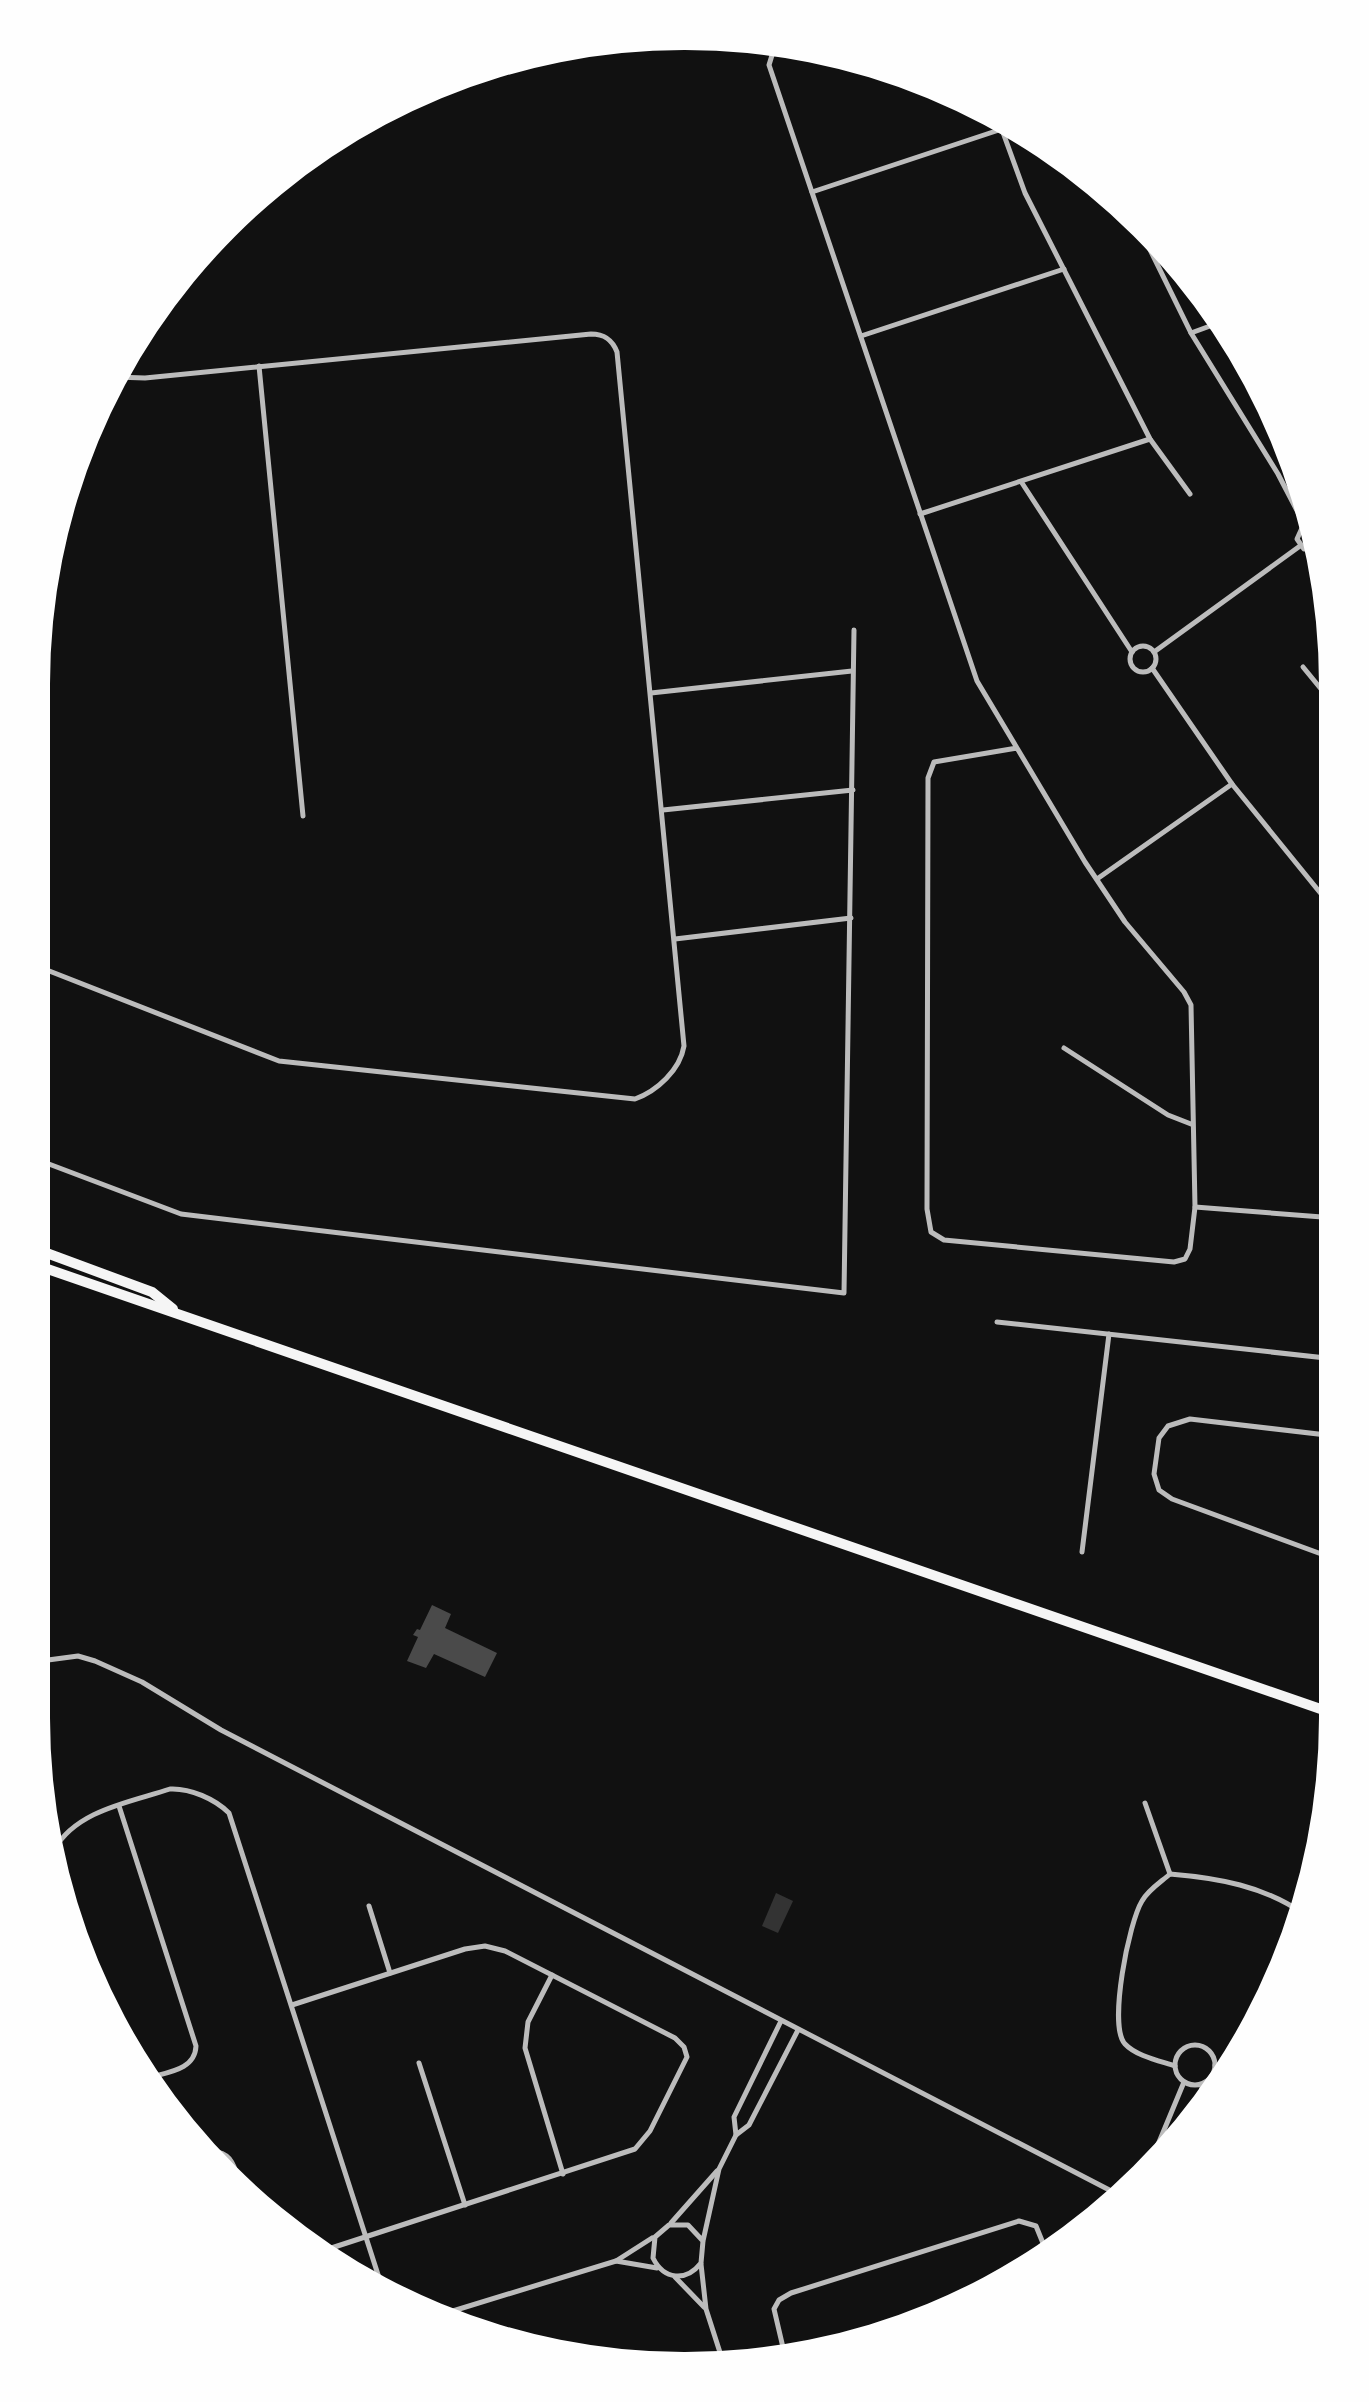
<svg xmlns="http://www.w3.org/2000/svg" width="1369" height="2402" viewBox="0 0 1369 2402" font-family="Spectral,serif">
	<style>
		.water { fill: #333 }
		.building { fill: #4a4a4a }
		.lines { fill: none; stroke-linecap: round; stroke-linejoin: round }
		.minor { stroke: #bcbcbc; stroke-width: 5 }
		.motorway { stroke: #f5f5f5; stroke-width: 10 }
	</style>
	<rect width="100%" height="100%" fill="#111"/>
	<!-- water -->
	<polygon class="water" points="776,1893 793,1901 778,1933 762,1926"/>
	<!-- building -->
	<polygon class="building" points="432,1605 451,1614 445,1628 497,1653 485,1677 434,1654 426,1668 407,1661 418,1637 413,1635 417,1629 420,1630"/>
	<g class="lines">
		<!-- minor -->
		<g class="minor">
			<polyline points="788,43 773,52 769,65 977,681 1085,862 1125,922 1184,992 1191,1005 1195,1207 1190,1249 1185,1259 1174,1262 944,1240 931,1232 927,1209 928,778 934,762 1017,748"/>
			<polyline points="997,116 1025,193 1150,439 1190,494"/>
			<polyline points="812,192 1002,129"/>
			<polyline points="1131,211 1191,333 1278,474 1305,526"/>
			<polyline points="1191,333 1221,322"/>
			<polyline points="861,336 1064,269"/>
			<polyline points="259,366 303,816"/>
			<polyline points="1268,409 1271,407"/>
			<polyline points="1022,483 1132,652"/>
			<polyline points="920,514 1150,439"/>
			<polyline points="1312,525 1302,528 1297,539 1304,549 1317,548"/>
			<circle cx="1143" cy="659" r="13"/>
			<polyline points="1154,652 1300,546"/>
			<polyline points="1303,667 1335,706"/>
			<polyline points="1152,668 1232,784 1335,911"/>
			<polyline points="651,693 852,671"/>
			<polyline points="663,810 853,790"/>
			<polyline points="1097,879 1232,784"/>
			<polyline points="675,939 851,918"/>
			<path d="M34 965 279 1061 635 1099C657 1091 680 1070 684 1046L617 352C612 339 604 334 591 334L145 378 115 377"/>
			<polyline points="1064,1048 1168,1115 1191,1124"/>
			<polyline points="33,1158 181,1214 844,1293 854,630"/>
			<polyline points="1195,1207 1335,1218"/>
			<polyline points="1324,1216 1335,1114"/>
			<polyline points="997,1322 1335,1359"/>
			<polyline points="1335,1436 1190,1419 1168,1426 1159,1438 1154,1474 1159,1490 1172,1499 1335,1559"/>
			<polyline points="1082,1552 1109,1334"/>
			<polyline points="33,1662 78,1656 95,1661 142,1682 221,1730 1119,2195"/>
			<polyline points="1145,1803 1170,1874"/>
			<path d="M119 1806 196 2046C195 2070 168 2072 148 2078"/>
			<path d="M54 1850C76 1810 131 1802 170 1789 190 1788 215 1799 229 1813L382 2287"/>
			<polyline points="369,1906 390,1973"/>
			<polyline points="1297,1909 1310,1867 1315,1863"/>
			<polyline points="552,1975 528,2022 525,2048 563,2174"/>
			<polyline points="292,2005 465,1949 485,1946 505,1951 675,2038 684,2047 687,2057 650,2131 635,2149 316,2253"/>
			<circle cx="1195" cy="2065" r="20"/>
			<polyline points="419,2063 465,2205"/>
			<polyline points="1215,2065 1232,2069"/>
			<path d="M1175 2066C1160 2061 1136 2056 1125 2044 1108 2026 1129 1922 1142 1901 1148 1890 1161 1882 1170 1874 1218 1878 1264 1886 1304 1914"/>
			<polyline points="1196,2112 1203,2084"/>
			<polyline points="736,2135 734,2117 781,2021"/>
			<path d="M208 2152C230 2149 234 2165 240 2183"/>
			<polyline points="1152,2159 1184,2082"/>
			<polyline points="671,2223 717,2171"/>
			<path d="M703 2241 688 2225H669L655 2237 653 2258C664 2280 686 2282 701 2263L703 2241 719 2169 736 2135 749 2125 798 2030"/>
			<polyline points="616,2261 657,2268"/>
			<polyline points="701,2264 706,2309 725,2368"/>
			<polyline points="675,2277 704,2307"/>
			<polyline points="443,2314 616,2261 652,2238"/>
			<polyline points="503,2336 505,2343"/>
			<polyline points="785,2356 774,2309 779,2300 791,2293 1019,2221 1036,2226 1047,2253"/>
		</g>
		<!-- motorway -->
		<g class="motorway">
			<polyline points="33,1248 152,1292 173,1309"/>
			<polyline points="33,1264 1335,1714"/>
		</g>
	</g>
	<!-- crop -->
	<path d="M0 0H1369V2402H0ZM684 50H685A634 634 0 0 1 1319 684V1718A634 634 0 0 1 685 2352H684A634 634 0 0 1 50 1718V684A634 634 0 0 1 684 50Z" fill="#fefefe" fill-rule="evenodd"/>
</svg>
